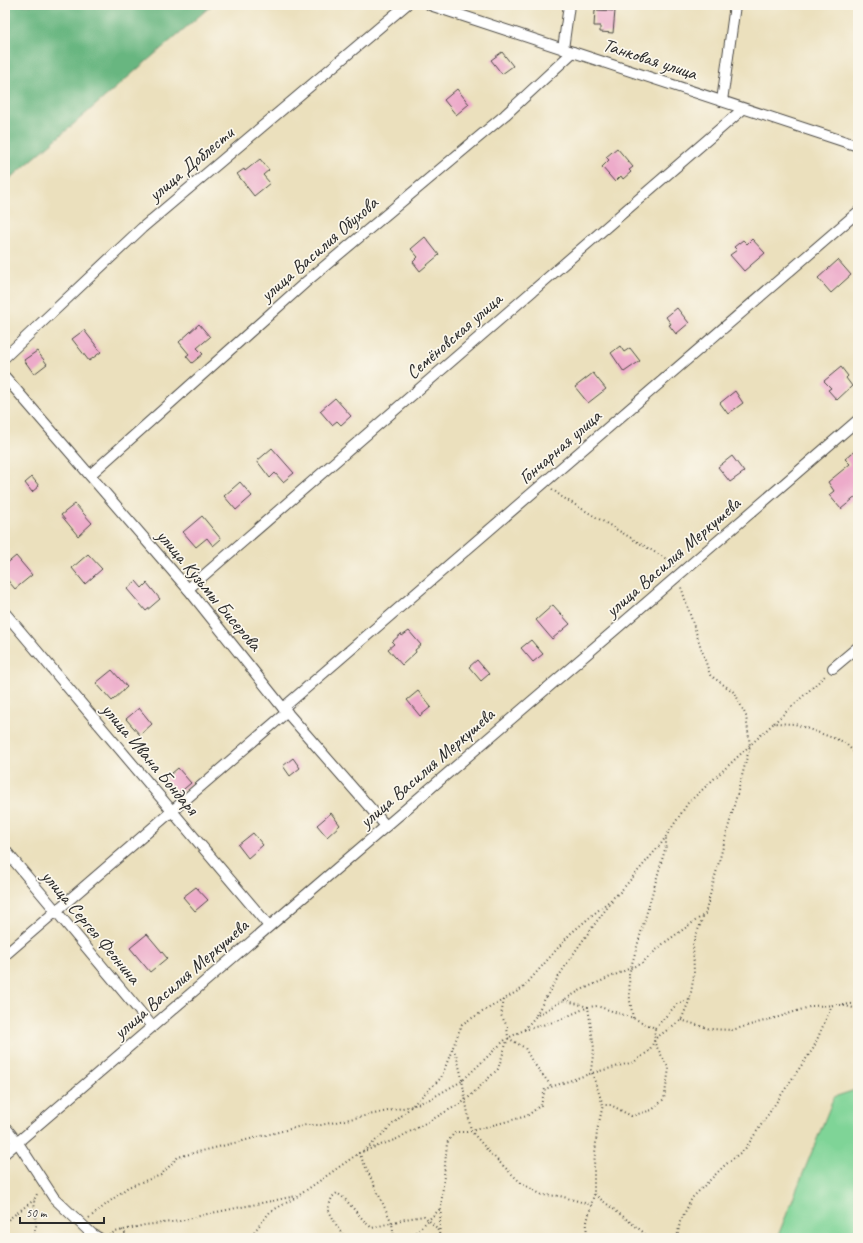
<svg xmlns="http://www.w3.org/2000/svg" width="863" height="1243" viewBox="0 0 863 1243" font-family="Caveat,sans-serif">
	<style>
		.green { fill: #7fd497; stroke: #558061 }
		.forest { fill: #67b680; stroke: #497056 }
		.building { fill: #edabca }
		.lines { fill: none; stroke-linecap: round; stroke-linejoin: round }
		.minor-casing { stroke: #484641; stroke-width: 12 }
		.path { stroke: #484641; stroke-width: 2; stroke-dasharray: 1 3; stroke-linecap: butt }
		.minor { stroke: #fff; stroke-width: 10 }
		.labels { text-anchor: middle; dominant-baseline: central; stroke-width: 3.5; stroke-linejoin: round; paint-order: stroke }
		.street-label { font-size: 19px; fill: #2b2b2b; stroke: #fbf7ec }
	</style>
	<rect width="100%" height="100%" fill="#fbf7ec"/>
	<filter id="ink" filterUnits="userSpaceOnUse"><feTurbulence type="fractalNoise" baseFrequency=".025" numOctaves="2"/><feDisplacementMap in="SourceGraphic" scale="8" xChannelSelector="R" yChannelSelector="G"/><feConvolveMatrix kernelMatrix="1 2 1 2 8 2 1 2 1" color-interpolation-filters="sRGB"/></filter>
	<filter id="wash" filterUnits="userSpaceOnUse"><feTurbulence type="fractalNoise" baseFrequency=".012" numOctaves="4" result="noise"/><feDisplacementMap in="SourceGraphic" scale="16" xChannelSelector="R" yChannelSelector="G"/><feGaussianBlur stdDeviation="0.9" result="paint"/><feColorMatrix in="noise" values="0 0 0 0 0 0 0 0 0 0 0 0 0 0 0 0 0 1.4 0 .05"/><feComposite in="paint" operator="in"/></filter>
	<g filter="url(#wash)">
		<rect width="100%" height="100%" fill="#ebe0bd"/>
		<!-- green -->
		<polygon class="green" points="858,1089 858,1238 777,1238 834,1097"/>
		<!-- forest -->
		<polygon class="forest" points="5,5 212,5 5,183"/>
		<g id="blocks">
			<!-- building -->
			<g class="building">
				<polygon points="595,10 615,11 613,33 600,32 600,26 594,26"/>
				<polygon points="502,52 513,66 502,74 491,60"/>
				<polygon points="457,89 469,104 456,115 444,100"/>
				<polygon points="617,148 633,167 629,170 631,172 623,179 621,176 615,182 602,167 609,160 606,157"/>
				<polygon points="260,159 269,170 263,175 270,183 254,196 237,174 244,169 245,171"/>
				<polygon points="425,237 439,255 420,271 413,262 418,257 411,249"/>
				<polygon points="752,239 765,253 744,271 730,255 737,250 734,247 743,240 747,244"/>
				<polygon points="838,260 851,275 831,293 818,278"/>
				<polygon points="677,308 689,323 676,334 669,325 671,324 666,317"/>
				<polygon points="199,324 210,337 197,348 203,354 192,363 186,356 189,354 179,342"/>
				<polygon points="84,330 101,352 89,361 72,339"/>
				<polygon points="620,346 624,352 630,348 640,361 624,372 611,353"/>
				<polygon points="37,351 47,364 34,374 24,360"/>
				<polygon points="841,367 848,376 846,378 852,386 837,400 828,390 831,388 824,381"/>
				<polygon points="593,373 606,389 588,403 575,387"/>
				<polygon points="735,391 743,403 728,414 720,403"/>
				<polygon points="335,398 351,416 341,425 337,421 332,425 320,411"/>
				<polygon points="272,448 294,473 283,482 275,473 270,478 257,461"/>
				<polygon points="858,448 858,495 841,509 829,495 834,491 828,482 850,464 845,459"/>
				<polygon points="732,456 744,472 730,482 718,467"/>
				<polygon points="32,477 39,486 32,492 25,483"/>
				<polygon points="240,482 252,496 236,510 224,496"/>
				<polygon points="75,504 92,523 78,536 61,515"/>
				<polygon points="202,516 221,539 213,546 207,538 196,547 183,532"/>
				<polygon points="88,554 102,569 85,584 72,568"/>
				<polygon points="16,556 32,575 15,589 5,577 5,565"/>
				<polygon points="136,581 142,588 147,583 160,599 146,611 127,589"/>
				<polygon points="553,605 570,624 552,639 536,620"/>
				<polygon points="409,631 421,645 415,650 416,652 402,665 388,649 394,644 392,642 401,634 402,636"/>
				<polygon points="531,640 543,654 533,662 521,648"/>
				<polygon points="477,660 489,674 481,681 469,667"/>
				<polygon points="112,670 127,687 112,701 96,683"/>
				<polygon points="418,691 431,707 420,716 407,700"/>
				<polygon points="139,708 152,724 140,735 126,719"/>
				<polygon points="293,758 300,768 290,776 283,766"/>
				<polygon points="178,768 191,783 178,794 165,779"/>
				<polygon points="331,813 340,825 327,837 317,825"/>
				<polygon points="253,833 263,845 248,858 238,845"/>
				<polygon points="196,887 208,900 195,911 183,897"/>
				<polygon points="147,934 167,958 150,972 130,948"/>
			</g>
		</g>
	</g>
	<g filter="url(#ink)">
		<use href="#blocks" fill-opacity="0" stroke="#484641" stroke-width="1"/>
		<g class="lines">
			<defs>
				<g id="minor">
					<polyline points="430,5 858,146"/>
					<polyline points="563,49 569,5"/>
					<polyline points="722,101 735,5"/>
					<polyline points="5,357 142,228 406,5"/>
					<polyline points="5,377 188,589 283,708 386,826"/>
					<polyline points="90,475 307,281 505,115 573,52"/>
					<polyline points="188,589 743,109"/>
					<polyline points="5,613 269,926"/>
					<polyline points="833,668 858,647"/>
					<polyline points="283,708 858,212"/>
					<polyline points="5,850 152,1026"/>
					<polyline points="5,955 287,712"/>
					<polyline points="5,1127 18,1143 54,1198 92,1234 99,1238"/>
					<polyline points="5,1153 623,623 858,420"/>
				</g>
			</defs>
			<!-- minor casing -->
			<use href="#minor" class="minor-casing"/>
			<!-- path -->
			<g class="path">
				<polyline points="552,489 562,497 673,563 674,566"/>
				<polyline points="774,723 826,675"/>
				<polyline points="504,1000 501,1015 507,1026 508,1038 525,1048 532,1061 552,1087"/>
				<polyline points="564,1000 588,1007 594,1048 591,1070 603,1105 597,1131 594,1165 594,1194 643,1232 648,1238"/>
				<polyline points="843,1005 858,1003"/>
				<path d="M536 1015C559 973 584 937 614 899"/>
				<polyline points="633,1018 630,1001 629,974 666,846 666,837"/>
				<polyline points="681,1020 710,1029 732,1030 782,1016 812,1006 841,1005 858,1009"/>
				<polyline points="655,1028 677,1004 690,999"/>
				<polyline points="524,1030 557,1021 588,1007 597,1006 633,1018 655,1028 654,1042 669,1069 664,1099 652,1110 631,1116 611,1105 603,1105"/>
				<polyline points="452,1049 456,1054 461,1074 471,1131 490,1153 521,1183 542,1195 560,1196 592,1205"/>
				<polyline points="363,1151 370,1146 441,1078 462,1024 523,988 570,934 620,892 661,844 688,803 774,723 795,724 844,742 858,756"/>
				<polyline points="89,1218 128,1187 161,1175 178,1157 306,1125 321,1125 412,1106 430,1099 462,1081 507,1038"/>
				<polyline points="5,1222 34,1200"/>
				<polyline points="122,1230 129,1238"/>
				<polyline points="109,1235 115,1232 145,1225 180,1221 207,1214 296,1196"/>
				<polyline points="33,1238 36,1226 34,1200 38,1192"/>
				<polyline points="249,1238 270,1212 298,1196 359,1153"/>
				<polyline points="346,1238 339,1230 328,1209 332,1197 337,1193 345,1199 366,1223 372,1228 405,1219 424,1216 437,1228 439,1234"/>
				<polyline points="394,1238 392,1223 359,1153 397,1139 465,1101 498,1069 508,1038 524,1030 536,1016 581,990 642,963 664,943 705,914 750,746 746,716 735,693 710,675 681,587"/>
				<polyline points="410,1238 441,1208"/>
				<polyline points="439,1238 441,1208 447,1143 455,1132 467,1132 527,1116 541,1105 545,1089 592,1073 634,1062 649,1051 656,1038 681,1020 690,999 694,974 693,943 704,915"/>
				<polyline points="586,1238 587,1222 594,1194"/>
				<polyline points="677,1238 680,1222 692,1198 725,1165 745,1149 796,1073 813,1049 832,1005"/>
			</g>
			<!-- minor -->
			<use href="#minor" class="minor"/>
		</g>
	</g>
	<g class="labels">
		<!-- street labels -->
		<g class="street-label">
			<text transform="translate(650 59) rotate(18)">Танковая улица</text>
			<text transform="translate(191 164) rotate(-40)">улица Доблести</text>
			<text transform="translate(319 249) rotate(-41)">улица Василия Обухова</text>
			<text transform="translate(454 336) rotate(-41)">Семёновская улица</text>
			<text transform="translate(560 447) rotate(-41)">Гончарная улица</text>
			<text transform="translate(673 557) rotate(-41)">улица Василия Меркушева</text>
			<text transform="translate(209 590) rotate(50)">улица Кузьмы Бисерова</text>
			<text transform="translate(150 759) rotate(50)">улица Ивана Бондаря</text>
			<text transform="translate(427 768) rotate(-41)">улица Василия Меркушева</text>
			<text transform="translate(91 927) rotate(50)">улица Сергея Феонина</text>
			<text transform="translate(181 979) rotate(-41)">улица Василия Меркушева</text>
		</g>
	</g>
	<!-- margin -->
	<rect width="863" height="1243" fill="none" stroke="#fbf7ec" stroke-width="20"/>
	<!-- scale -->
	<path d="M20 1217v6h84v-6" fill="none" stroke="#2b2b2b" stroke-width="2"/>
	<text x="26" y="1217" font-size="12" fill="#2b2b2b" stroke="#fbf7ec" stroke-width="3" paint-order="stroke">50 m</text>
</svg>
